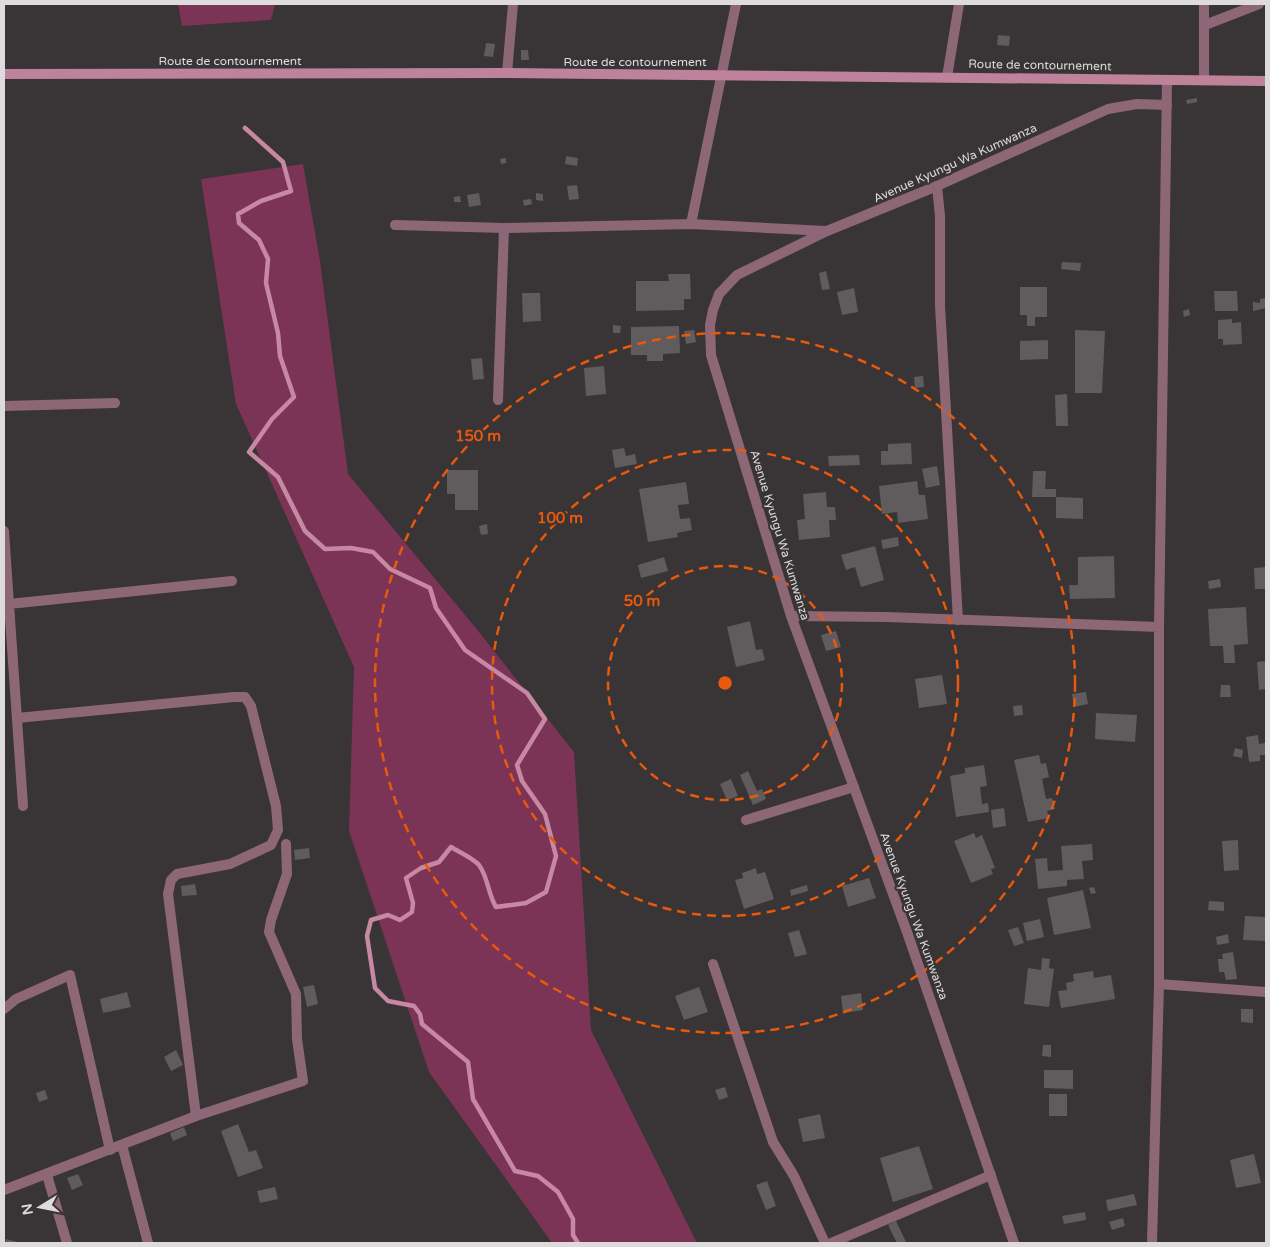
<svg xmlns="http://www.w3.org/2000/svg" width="1270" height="1247" viewBox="0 0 1270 1247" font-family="'Varela Round',sans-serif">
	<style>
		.green { fill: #7b3455 }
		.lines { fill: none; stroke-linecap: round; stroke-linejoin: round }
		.stream { stroke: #c788a3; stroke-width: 4.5 }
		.building { fill: #605c5d }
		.street { stroke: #8e6777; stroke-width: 10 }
		.secondary { stroke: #bf829b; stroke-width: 10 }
		.ring { fill: none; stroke: #e8590c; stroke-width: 2.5; stroke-dasharray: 9 6 }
		.labels { text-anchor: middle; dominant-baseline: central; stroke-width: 4.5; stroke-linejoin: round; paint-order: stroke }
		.street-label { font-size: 12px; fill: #dedbdc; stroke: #393436 }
		.centre { fill: #e8590c; stroke: #393436; stroke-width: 2.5 }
		.ring-label { font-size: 15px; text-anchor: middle; font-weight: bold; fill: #e8590c; stroke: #393436; stroke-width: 4.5; stroke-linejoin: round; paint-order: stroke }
	</style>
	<rect width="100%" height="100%" fill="#393436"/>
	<!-- green -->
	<g class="green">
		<polygon points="178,4 275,4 271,20 182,26"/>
		<polygon points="303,164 320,261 348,474 475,627 574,752 591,1030 697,1243 552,1243 429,1072 349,831 354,667 236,404 201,179"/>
	</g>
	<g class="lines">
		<!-- stream -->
		<path class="stream" d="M245 128 283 162 291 191 261 201 238 214 239 223 259 240 268 259 266 283 278 333 280 356 294 397 272 419 249 452 278 477 305 531 325 549 351 548 373 552 390 569 430 588 436 608 465 650 527 693 545 719 517 765 522 781 545 814 556 856 546 892 526 903 496 907C488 894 488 877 479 865 473 858 459 852 451 847L439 862 421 868 406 878 413 903 412 912 400 920 388 915 371 920 367 936 375 988 388 1001 414 1006 420 1014 422 1024 468 1062 473 1099 515 1171 538 1176 558 1192 573 1219V1235L578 1243"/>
	</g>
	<!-- building -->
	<g class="building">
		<polygon points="998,35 1010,36 1009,46 997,45"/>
		<polygon points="486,43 495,44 493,57 484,56"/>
		<polygon points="521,50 528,50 529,60 521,60"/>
		<polygon points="1197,98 1197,102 1187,104 1186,100"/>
		<polygon points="566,156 578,158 577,166 565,164"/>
		<polygon points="506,158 506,163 501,164 500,159"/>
		<polygon points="577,185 579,199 569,200 567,186"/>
		<polygon points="479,193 481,205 469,207 467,195"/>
		<polygon points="536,193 543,194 543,201 536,200"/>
		<polygon points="460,196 461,202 454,202 454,197"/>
		<polygon points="531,199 532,204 524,206 523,200"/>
		<polygon points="1062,262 1081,263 1080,271 1061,269"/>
		<polygon points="826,271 830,289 822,290 819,273"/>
		<polygon points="668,274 690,274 691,299 684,299 684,310 636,311 636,281 669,281"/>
		<polygon points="1020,287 1047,287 1047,317 1035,317 1035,326 1027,326 1027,315 1020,315"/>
		<polygon points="854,288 858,312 842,315 837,292"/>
		<polygon points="1214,291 1237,291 1238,311 1215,311"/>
		<polygon points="522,293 540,293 541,321 523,322"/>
		<polygon points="1266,298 1266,308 1253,311 1253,302 1260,303 1260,299"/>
		<polygon points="1189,309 1190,315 1184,317 1183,311"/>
		<polygon points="1232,319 1232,323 1241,322 1242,344 1223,345 1223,339 1218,339 1218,320"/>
		<polygon points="613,325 621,326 620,333 613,333"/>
		<polygon points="679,326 680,353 663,354 663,361 647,361 647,355 631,355 631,327"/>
		<polygon points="694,330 696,342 686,344 684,331"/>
		<polygon points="1075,330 1105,331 1102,393 1075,393"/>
		<polygon points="1048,340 1048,359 1020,360 1020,341"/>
		<polygon points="482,358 484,379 473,380 471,359"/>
		<polygon points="604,366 606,394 586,396 584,368"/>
		<polygon points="923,376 924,387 915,388 914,377"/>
		<polygon points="1067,394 1068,426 1056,426 1055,395"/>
		<polygon points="911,443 912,464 881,465 881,451 888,451 888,444"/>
		<polygon points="624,448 626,456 635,454 637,464 615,468 612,450"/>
		<polygon points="859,455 860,465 829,466 828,456"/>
		<polygon points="937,466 940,485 926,488 922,469"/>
		<polygon points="447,470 478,470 478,510 455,510 455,494 447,494"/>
		<polygon points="1033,471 1046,471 1045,489 1056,489 1056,497 1083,498 1083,519 1056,518 1056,497 1032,497"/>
		<polygon points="917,481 919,495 925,495 928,519 898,523 897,512 882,514 879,486"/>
		<polygon points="686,482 689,504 678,505 680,519 690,518 692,530 677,533 678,537 648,542 639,489"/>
		<polygon points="826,492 827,507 835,507 836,520 829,520 830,537 799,540 797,520 805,519 803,494"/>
		<polygon points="487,524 488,534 481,535 479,526"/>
		<polygon points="898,537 899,546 883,549 881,540"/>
		<polygon points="875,546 884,580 861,587 855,567 846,570 841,555"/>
		<polygon points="1114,556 1115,598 1070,599 1069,585 1078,585 1078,557"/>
		<polygon points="664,557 668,571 641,578 638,565"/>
		<polygon points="1266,567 1266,589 1255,589 1254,568"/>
		<polygon points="1220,579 1221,587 1209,589 1208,581"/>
		<polygon points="1246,607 1248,644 1234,645 1235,663 1224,663 1223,646 1210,646 1208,609"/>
		<polygon points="750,621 756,650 762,649 765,660 736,667 727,627"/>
		<polygon points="836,631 841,647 826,651 821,635"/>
		<polygon points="1266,661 1266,689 1259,690 1257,662"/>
		<polygon points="942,675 947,704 919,708 915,679"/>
		<polygon points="1221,685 1230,685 1231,697 1220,697"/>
		<polygon points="1086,692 1088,704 1074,707 1072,694"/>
		<polygon points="1022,705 1023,715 1014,716 1013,706"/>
		<polygon points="1096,713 1137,715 1135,742 1095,739"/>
		<polygon points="1258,735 1259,744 1265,743 1266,755 1260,755 1260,761 1249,762 1246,737"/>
		<polygon points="1235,748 1243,750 1242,758 1233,756"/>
		<polygon points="1039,755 1041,764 1046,763 1049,777 1042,779 1046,799 1052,798 1055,809 1047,811 1049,818 1028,822 1014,760"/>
		<polygon points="984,765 987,786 980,787 982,804 988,803 989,812 956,817 950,776 965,773 965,768"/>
		<polygon points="748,771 757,791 762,789 766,799 753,805 740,775"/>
		<polygon points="731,779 738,796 727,800 720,784"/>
		<polygon points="1004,808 1006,826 993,828 991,810"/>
		<polygon points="974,833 976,838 982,835 995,868 991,869 993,874 971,883 954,841"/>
		<polygon points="1238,840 1239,870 1224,871 1222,841"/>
		<polygon points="1092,844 1093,860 1082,861 1084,879 1067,880 1067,886 1038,889 1035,859 1047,858 1048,871 1063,870 1061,846"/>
		<polygon points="309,848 310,858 295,860 294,850"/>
		<polygon points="756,868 757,874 765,872 774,899 744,909 735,880 743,878 742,873"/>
		<polygon points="869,878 876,898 848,907 842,886"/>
		<polygon points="195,884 197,895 182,896 181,886"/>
		<polygon points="807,885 808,891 791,896 790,890"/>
		<polygon points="1094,887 1096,893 1091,894 1089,888"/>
		<polygon points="1083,890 1091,928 1054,935 1047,898"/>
		<polygon points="1209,901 1224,902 1224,911 1208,910"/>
		<polygon points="1245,916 1266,917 1266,941 1243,940"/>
		<polygon points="1040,919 1044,937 1027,941 1023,923"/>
		<polygon points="1018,927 1024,943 1014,946 1008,930"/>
		<polygon points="799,930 807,954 795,957 788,933"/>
		<polygon points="1228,934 1229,943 1217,945 1216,937"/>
		<polygon points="1233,952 1237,979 1226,980 1224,972 1219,972 1218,959 1223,959 1222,954"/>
		<polygon points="1042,958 1050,959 1049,968 1054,969 1049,1007 1024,1004 1028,968 1041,970"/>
		<polygon points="1093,971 1094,978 1111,975 1115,999 1061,1008 1058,991 1067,990 1066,983 1074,981 1073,974"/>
		<polygon points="314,985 318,1004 307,1007 303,987"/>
		<polygon points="699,987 708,1012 684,1020 675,996"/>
		<polygon points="127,992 131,1007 103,1013 100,999"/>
		<polygon points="861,993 863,1010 843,1013 841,996"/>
		<polygon points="1241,1009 1253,1009 1253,1023 1241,1022"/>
		<polygon points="1043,1045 1051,1045 1051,1057 1042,1056"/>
		<polygon points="176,1050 183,1065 171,1071 164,1057"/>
		<polygon points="1044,1070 1073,1070 1073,1089 1044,1088"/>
		<polygon points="725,1087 728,1097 719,1100 715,1090"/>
		<polygon points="45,1090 48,1099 39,1102 36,1093"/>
		<rect x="1049" y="1094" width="18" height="22"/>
		<polygon points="820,1114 825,1138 803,1142 798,1119"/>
		<polygon points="238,1124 249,1152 256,1150 263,1168 238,1177 221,1131"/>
		<polygon points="184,1127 187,1135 173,1141 170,1133"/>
		<polygon points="919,1146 933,1189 893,1202 880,1158"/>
		<polygon points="1254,1154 1261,1183 1236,1188 1230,1160"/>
		<polygon points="78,1174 83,1185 72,1190 67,1178"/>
		<polygon points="767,1181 776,1206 766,1210 756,1185"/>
		<polygon points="275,1187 278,1199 260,1203 257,1191"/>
		<polygon points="1134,1194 1137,1205 1108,1211 1106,1200"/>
		<polygon points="1085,1212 1086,1220 1064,1224 1062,1216"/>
		<polygon points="1123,1218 1125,1226 1112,1230 1109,1222"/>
		<polygon points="896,1221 906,1242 903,1243 897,1243 888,1225"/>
		<polygon points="6,1239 21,1243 5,1243"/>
	</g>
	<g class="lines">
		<!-- street -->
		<g class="street">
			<polyline points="1204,4 1204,80"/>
			<polyline points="1205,25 1259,4"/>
			<polyline points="507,73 513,4"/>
			<polyline points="947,77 959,4"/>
			<polyline points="937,186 940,216 940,306 958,620"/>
			<polyline points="691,224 736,4"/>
			<polyline points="395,225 504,228 691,224 826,231"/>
			<polyline points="498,400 504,228"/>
			<polyline points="4,406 115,403"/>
			<polyline points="4,531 9,604 4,605"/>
			<polyline points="791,616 886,617 1159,627 1159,984 1266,992"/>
			<polyline points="1159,627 1167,80"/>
			<polyline points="17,718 234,697 245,697 251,706 276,806 278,830 271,845 230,864 177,874 171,880 168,894 196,1116"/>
			<polyline points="23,806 9,604 232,581"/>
			<polyline points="746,820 854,787"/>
			<polyline points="713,964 773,1142 794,1176 825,1243"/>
			<polyline points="4,1009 16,999 70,975 110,1150"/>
			<polyline points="122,1145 148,1243"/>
			<polyline points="47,1175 67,1243"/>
			<polyline points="4,1190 196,1116 303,1081 297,1039 296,994 269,932 271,920 287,874 286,844"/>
			<polyline points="831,1243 991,1175"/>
			<polyline points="1014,1243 907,932 791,616 711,355 710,325 713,310 719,294 737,275 827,231 937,186 1108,109 1137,104 1167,105"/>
			<polyline points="1152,1243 1159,984"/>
		</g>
		<!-- secondary -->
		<polyline class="secondary" points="4,74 507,73 1266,81"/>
	</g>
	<!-- distance rings -->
	<g class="ring">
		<circle cx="725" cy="683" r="117"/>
		<circle cx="725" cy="683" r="233"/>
		<circle cx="725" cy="683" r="350"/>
	</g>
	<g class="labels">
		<!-- street labels -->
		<g class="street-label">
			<text x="230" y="61">Route de contournement</text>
			<text x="635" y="62">Route de contournement</text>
			<text transform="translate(1040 65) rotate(1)">Route de contournement</text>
			<text transform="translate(955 163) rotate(-24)">Avenue Kyungu Wa Kumwanza</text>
			<text transform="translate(780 535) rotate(73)">Avenue Kyungu Wa Kumwanza</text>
			<text transform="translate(914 916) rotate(70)">Avenue Kyungu Wa Kumwanza</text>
		</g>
	</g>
	<circle cx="725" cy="683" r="8" class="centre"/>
	<g class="ring-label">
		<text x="478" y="441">150 m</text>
		<text x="560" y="523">100 m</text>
		<text x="642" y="606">50 m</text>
	</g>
	<!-- border -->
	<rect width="1270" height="1247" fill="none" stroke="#dedbdc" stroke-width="10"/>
	<!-- north arrow -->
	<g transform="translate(40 1207) rotate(260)" stroke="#393436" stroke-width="4" paint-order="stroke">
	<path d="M0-4L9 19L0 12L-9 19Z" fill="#dedbdc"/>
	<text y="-8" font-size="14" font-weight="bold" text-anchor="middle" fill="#dedbdc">N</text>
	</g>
</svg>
